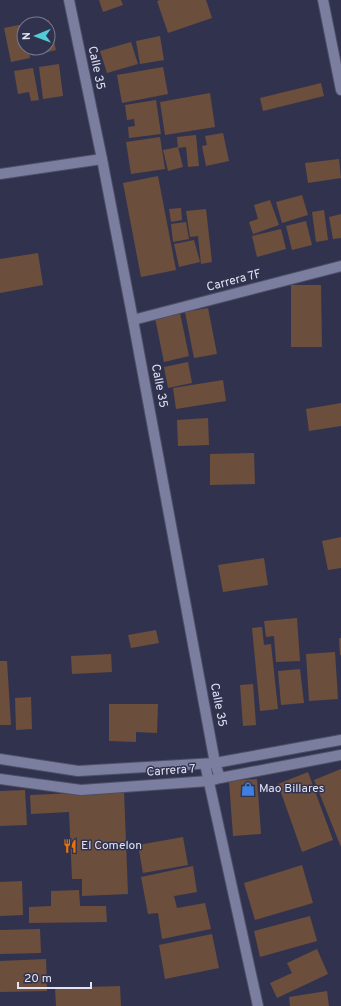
<svg xmlns="http://www.w3.org/2000/svg" width="341" height="1006" viewBox="0 0 341 1006" font-family="Overpass,sans-serif">
	<style>
		.building { fill: #6c4e3d }
		.lines { fill: none; stroke-linecap: round; stroke-linejoin: round }
		.minor-casing { stroke: #4d4f66; stroke-width: 12 }
		.minor { stroke: #7b7e9e; stroke-width: 10 }
		.labels { text-anchor: middle; dominant-baseline: central; stroke-width: 3; stroke-linejoin: round; paint-order: stroke }
		.street-label { font-size: 12px; fill: #e2e4f6; stroke: #31334e }
		.poi-label { font-size: 12px; fill: #e2e4f6; stroke: #31334e; text-anchor: start }
	</style>
	<rect width="100%" height="100%" fill="#31334e"/>
	<!-- building -->
	<g class="building">
		<polygon points="99,0 121,0 123,5 103,12"/>
		<polygon points="160,0 206,0 212,18 168,33 157,1"/>
		<polygon points="49,20 56,50 37,55 36,48 48,48 48,24 34,23"/>
		<polygon points="24,24 24,48 29,48 30,58 11,62 4,28"/>
		<polygon points="160,36 164,60 140,64 136,41"/>
		<polygon points="131,42 138,64 107,73 100,51"/>
		<polygon points="59,64 63,96 43,99 39,67"/>
		<polygon points="163,67 168,94 122,103 117,75"/>
		<polygon points="33,68 39,100 31,101 29,92 18,94 14,71"/>
		<polygon points="321,83 324,96 263,111 260,98"/>
		<polygon points="210,93 215,127 165,135 160,102"/>
		<polygon points="156,100 161,134 129,138 128,127 135,126 134,119 127,120 125,105"/>
		<polygon points="223,133 229,161 206,166 202,146 207,145 205,136"/>
		<polygon points="196,135 199,166 188,167 186,147 178,148 177,137"/>
		<polygon points="160,137 165,169 131,174 126,142"/>
		<polygon points="178,147 183,167 168,171 163,150"/>
		<polygon points="339,159 341,178 308,183 305,163"/>
		<polygon points="158,176 176,270 141,277 123,183"/>
		<polygon points="302,195 308,215 282,223 276,202"/>
		<polygon points="270,200 279,225 253,234 249,222 258,219 254,205"/>
		<polygon points="181,208 182,220 171,222 169,209"/>
		<polygon points="206,209 212,262 201,264 198,236 190,237 186,211"/>
		<polygon points="324,210 328,240 316,242 312,212"/>
		<polygon points="341,214 341,238 333,239 329,217"/>
		<polygon points="306,221 312,245 292,250 286,226"/>
		<polygon points="186,222 189,239 173,242 171,224"/>
		<polygon points="281,229 286,249 257,257 252,236"/>
		<polygon points="194,240 200,262 179,267 174,244"/>
		<polygon points="38,253 43,285 0,293 0,259"/>
		<polygon points="291,285 321,285 322,347 291,347"/>
		<polygon points="208,308 217,354 194,358 185,312"/>
		<polygon points="180,313 189,356 164,362 155,318"/>
		<polygon points="188,362 192,383 168,388 164,367"/>
		<polygon points="223,380 226,401 176,409 173,388"/>
		<polygon points="341,403 341,426 309,431 306,409"/>
		<polygon points="208,418 209,445 178,446 177,420"/>
		<polygon points="254,453 255,484 210,485 210,454"/>
		<polygon points="341,537 341,568 328,570 322,541"/>
		<polygon points="264,558 268,585 223,592 218,565"/>
		<polygon points="297,618 300,661 276,662 274,636 266,637 264,621"/>
		<polygon points="262,627 264,645 271,644 278,709 260,711 252,628"/>
		<polygon points="156,630 159,643 131,648 128,635"/>
		<polygon points="339,638 341,638 341,655 340,655"/>
		<polygon points="335,652 338,699 309,701 306,654"/>
		<polygon points="111,654 112,672 72,674 71,656"/>
		<polygon points="0,661 7,661 11,725 0,725"/>
		<polygon points="300,669 304,703 281,705 278,671"/>
		<polygon points="253,684 256,725 243,726 240,685"/>
		<polygon points="31,697 32,729 16,730 15,698"/>
		<polygon points="109,704 158,704 157,733 136,732 136,742 109,741"/>
		<polygon points="341,769 341,847 314,780"/>
		<polygon points="308,772 333,840 302,852 278,784"/>
		<polygon points="257,779 261,834 233,836 229,781"/>
		<polygon points="25,790 27,825 0,826 0,791"/>
		<polygon points="124,791 128,894 82,896 82,879 72,879 69,812 31,814 30,795"/>
		<polygon points="183,837 188,865 143,873 138,845"/>
		<polygon points="302,865 313,903 255,920 244,883"/>
		<polygon points="193,866 197,892 174,896 177,908 205,903 211,929 162,939 158,913 148,914 141,877"/>
		<polygon points="22,881 23,915 0,916 0,882"/>
		<polygon points="79,890 80,906 106,906 107,922 29,923 29,907 51,906 51,891"/>
		<polygon points="310,916 317,941 260,957 254,931"/>
		<polygon points="40,929 41,953 0,954 0,930"/>
		<polygon points="212,934 219,968 165,979 159,945"/>
		<polygon points="317,949 328,974 277,998 270,983 292,973 287,963"/>
		<polygon points="46,959 47,991 0,992 0,961"/>
		<polygon points="120,986 121,1006 56,1006 55,988"/>
		<polygon points="327,991 329,1006 290,1006 289,997"/>
	</g>
	<g class="lines">
		<defs>
			<g id="minor">
				<polyline points="69,0 102,159 133,320 215,763 220,778"/>
				<polyline points="323,0 341,90"/>
				<polyline points="0,174 102,159"/>
				<polyline points="133,320 341,266"/>
				<polyline points="0,759 78,771 215,763 341,740"/>
				<polyline points="205,764 258,1006"/>
				<polyline points="0,779 81,790 209,781 220,778 341,755"/>
			</g>
		</defs>
		<!-- minor casing -->
		<use href="#minor" class="minor-casing"/>
		<!-- minor -->
		<use href="#minor" class="minor"/>
	</g>
	<!-- icons -->
	<defs>
		<symbol id="shop-bare" viewBox="-9 -9 18 18"><path d="M-5-2.5h2.3a2.7 3.5 0 0 1 5.4 0H5L5.5 6h-11ZM-1.5-2.5h3a1.5 2.3 0 0 0-3 0Z" fill="#3f7fe0" stroke="#31334e" stroke-width="2.5" paint-order="stroke"/></symbol>
		<symbol id="restaurant-bare" viewBox="-9 -9 18 18"><path d="M-5-6h1v4h1v-4h1v4h1v-4h1v5L-1.5 .5V6h-2V.5L-5-1ZM5-6V6H3V1.5H1.5Q1.5-4 5-6Z" fill="#e8710a" stroke="#31334e" stroke-width="2.5" paint-order="stroke"/></symbol>
	</defs>
	<g fill-rule="evenodd">
		<use href="#shop-bare" x="238" y="779" width="20" height="20"/>
		<use href="#restaurant-bare" x="60" y="836" width="20" height="20"/>
	</g>
	<g class="labels">
		<!-- street labels -->
		<g class="street-label">
			<text transform="translate(96 68) rotate(78)">Calle 35</text>
			<text transform="translate(234 281) rotate(-15)">Carrera 7F</text>
			<text transform="translate(159 386) rotate(79)">Calle 35</text>
			<text transform="translate(218 705) rotate(79)">Calle 35</text>
			<text transform="translate(171 771) rotate(-4)">Carrera 7</text>
		</g>
		<!-- poi labels -->
		<g class="poi-label">
			<text x="259" y="789">Mao Billares</text>
			<text x="81" y="846">El Comelon</text>
		</g>
	</g>
	<!-- north arrow -->
	<g transform="translate(36 36) rotate(269)"><circle r="19" fill="#31334e" stroke="#787a91"/>
	<path d="M0-3L7 15L0 10L-7 15Z" fill="#52ccd5"/>
	<text y="-6" font-size="11" font-weight="bold" text-anchor="middle" fill="#e2e4f6">N</text>
	</g>
	<!-- scale -->
	<path d="M18 982v6h73v-6" fill="none" stroke="#e2e4f6" stroke-width="2"/>
	<text x="24" y="982" font-size="12" fill="#e2e4f6" stroke="#31334e" stroke-width="3" paint-order="stroke">20 m</text>
</svg>
